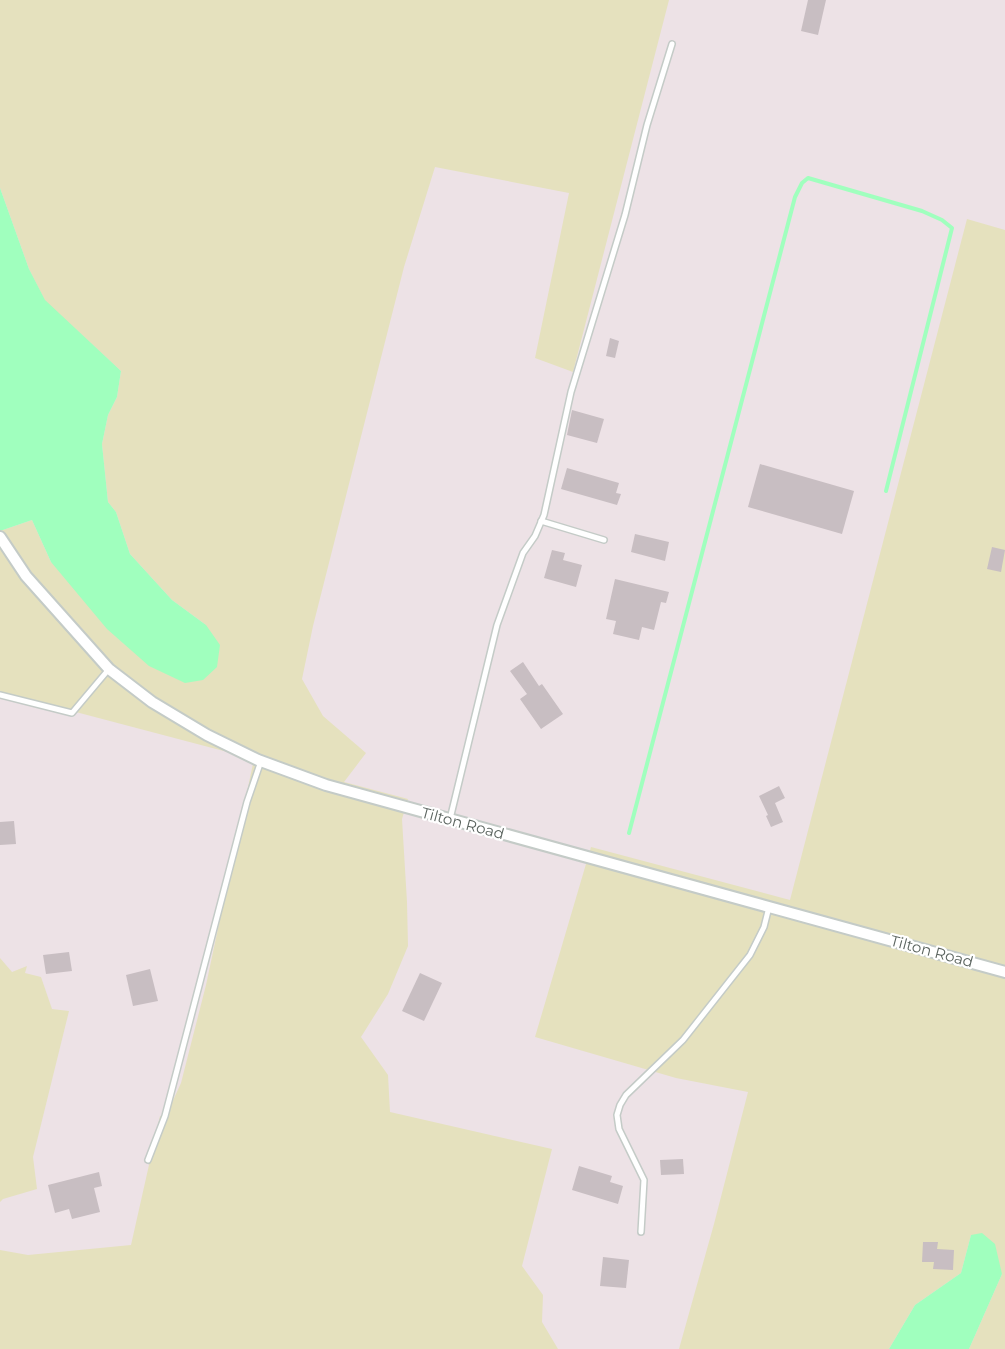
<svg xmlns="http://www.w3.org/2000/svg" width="1005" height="1349" viewBox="0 0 1005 1349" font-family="Montserrat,sans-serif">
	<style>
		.green { fill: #e5e1be }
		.water { fill: #a0ffbe }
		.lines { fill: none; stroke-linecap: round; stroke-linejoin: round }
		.stream { stroke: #a0ffbe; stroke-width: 4 }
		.building { fill: #c8bec2 }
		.lane-casing { stroke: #c4cbc7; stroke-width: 8 }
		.street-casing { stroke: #c4cbc7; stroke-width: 14 }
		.lane { stroke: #fff; stroke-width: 5 }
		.street { stroke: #fff; stroke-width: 10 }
		.labels { text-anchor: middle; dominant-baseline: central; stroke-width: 4.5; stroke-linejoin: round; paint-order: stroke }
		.street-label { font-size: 15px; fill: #5a635e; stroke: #fff }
	</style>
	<rect width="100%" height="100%" fill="#ede2e6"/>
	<!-- green -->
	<g class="green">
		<polygon points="0,0 669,0 573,372 535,358 569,193 435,167 404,267 313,626 302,679 323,716 366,753 344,782 408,799 402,819 407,902 408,946 388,994 361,1037 388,1075 390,1112 552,1149 522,1266 543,1295 542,1322 558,1349 0,1349 0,1250 28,1255 131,1245 160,1116 165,1118 181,1083 206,985 254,759 0,692 0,531 32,520 51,562 206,625 172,600 130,554 116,512 108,502 102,444 108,415 117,397 121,371 45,301 29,269 0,188"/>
		<polygon points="967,219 1005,230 1005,1349 969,1349 1002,1274 971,1235 961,1273 915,1305 889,1349 679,1349 714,1224 748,1092 676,1078 535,1037 591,847 790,900"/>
		<polygon points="0,958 12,972 27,966 25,973 41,977 52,1009 69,1011 33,1157 37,1189 3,1199 0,1202"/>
	</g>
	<!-- water -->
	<g class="water">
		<polygon points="0,188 29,269 45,300 121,371 117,397 108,415 102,444 108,502 116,512 130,554 172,600 206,625 220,645 217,667 203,680 185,683 149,666 107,629 51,562 32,520 0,531"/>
		<polygon points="982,1233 995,1244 1002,1274 969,1349 889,1349 915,1305 961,1273 971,1235"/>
	</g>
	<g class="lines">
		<!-- stream -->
		<polyline class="stream" points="629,833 795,197 802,183 808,178 922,211 942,220 952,228 886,491"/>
	</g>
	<!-- building -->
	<g class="building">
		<polygon points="808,0 826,0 818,35 801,31"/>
		<polygon points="610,338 619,341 615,358 606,356"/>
		<polygon points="572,410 604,419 597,443 567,435"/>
		<polygon points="760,464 854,491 842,534 748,507"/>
		<polygon points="567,468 619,483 616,493 621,494 617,505 561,489"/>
		<polygon points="635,534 669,542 665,561 631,552"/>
		<polygon points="992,547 1005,550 1001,572 987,569"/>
		<polygon points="552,550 565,553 563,560 582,565 576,587 544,578"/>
		<polygon points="615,579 669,592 666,603 661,602 654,630 642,627 639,640 613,634 616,621 606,619"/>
		<polygon points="523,662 539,686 542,684 563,714 541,729 520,699 527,694 510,671"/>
		<polygon points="779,786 785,798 775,803 783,822 771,827 766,816 768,815 759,796"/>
		<polygon points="14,821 16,844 0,845 0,822"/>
		<polygon points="69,952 72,971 46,974 43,955"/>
		<polygon points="150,969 158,1001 133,1006 126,975"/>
		<polygon points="420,973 442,983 424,1021 402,1011"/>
		<polygon points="683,1159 684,1174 661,1175 660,1160"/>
		<polygon points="579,1166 612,1176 610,1182 623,1186 618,1204 572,1190"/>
		<polygon points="99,1172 102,1186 94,1188 100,1212 72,1219 69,1209 55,1213 48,1185"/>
		<polygon points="923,1242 938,1242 937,1249 954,1250 953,1270 933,1269 934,1262 922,1262"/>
		<polygon points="603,1257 629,1260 626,1288 600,1286"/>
	</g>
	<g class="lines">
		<defs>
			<g id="lane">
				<polyline points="541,521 604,540"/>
				<polyline points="0,695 72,713 109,669"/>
				<polyline points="450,819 497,625 523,553 535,536 544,515 571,392 625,215 647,125 672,44"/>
				<polyline points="148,1160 165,1116 247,802 261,761"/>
				<polyline points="641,1232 644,1180 619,1129 617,1115 620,1105 626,1095 683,1040 750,955 764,927 769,907"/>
			</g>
			<polyline id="street" points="0,537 26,576 109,669 152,702 207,735 258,760 326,785 1005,972"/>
		</defs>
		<!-- lane casing -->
		<use href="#lane" class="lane-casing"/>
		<!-- street casing -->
		<use href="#street" class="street-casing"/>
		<!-- lane -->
		<use href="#lane" class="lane"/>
		<!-- street -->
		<use href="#street" class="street"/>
	</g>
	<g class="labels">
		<!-- street labels -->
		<g class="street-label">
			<text transform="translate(463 823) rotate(15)">Tilton Road</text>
			<text transform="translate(932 951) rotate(15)">Tilton Road</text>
		</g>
	</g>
</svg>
